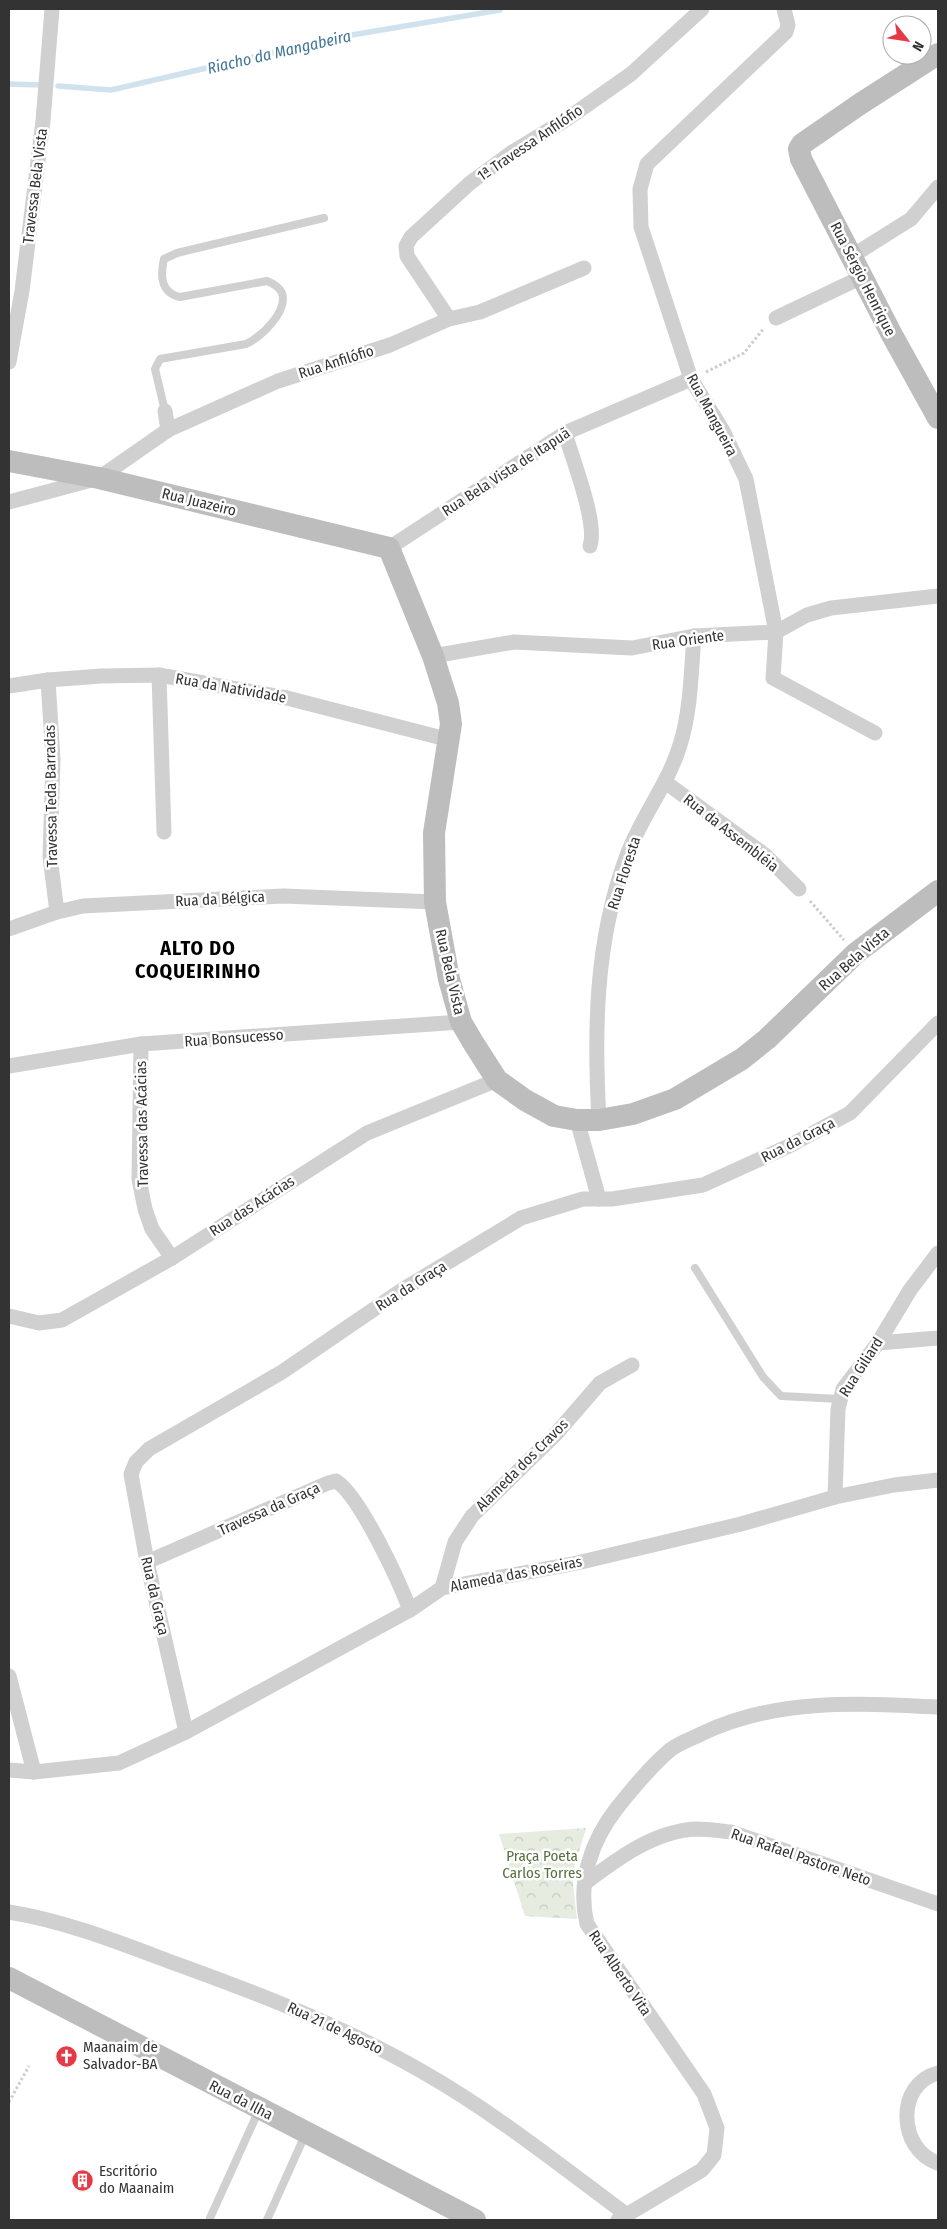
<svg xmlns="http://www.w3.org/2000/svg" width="947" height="2229" viewBox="0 0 947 2229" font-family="'Fira Sans Condensed',sans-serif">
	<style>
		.forest { fill: url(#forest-crowns) }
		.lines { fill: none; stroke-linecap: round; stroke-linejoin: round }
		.stream { stroke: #cfe2ee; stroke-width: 5.5 }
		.path { stroke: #cdcdcd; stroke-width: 3; stroke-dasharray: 2.5 2.5; stroke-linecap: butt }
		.lane { stroke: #d0d0d0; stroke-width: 8 }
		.street { stroke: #d0d0d0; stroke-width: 15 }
		.secondary { stroke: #bdbdbd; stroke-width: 22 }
		.labels { text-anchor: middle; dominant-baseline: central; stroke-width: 5; stroke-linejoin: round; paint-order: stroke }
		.street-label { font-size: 15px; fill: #333; stroke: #fff }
		.park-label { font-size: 15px; fill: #56703f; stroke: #fff }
		.poi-label { font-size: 15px; fill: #333; stroke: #fff; text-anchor: start }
		.water-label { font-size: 16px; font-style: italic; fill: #3f7597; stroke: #fff }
		.district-label { font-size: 20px; font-weight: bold; letter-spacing: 1px; fill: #000; stroke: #fff }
	</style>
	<defs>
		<pattern id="forest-crowns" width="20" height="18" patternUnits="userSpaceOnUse" patternTransform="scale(1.25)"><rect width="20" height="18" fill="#e6ecdf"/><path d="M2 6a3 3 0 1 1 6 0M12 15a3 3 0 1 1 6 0" fill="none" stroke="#c6cbc0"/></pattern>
	</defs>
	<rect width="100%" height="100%" fill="#fff"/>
	<!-- forest -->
	<polygon class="forest" points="586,1828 572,1875 577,1919 525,1916 499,1834"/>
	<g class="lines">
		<!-- stream -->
		<g class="stream">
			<polyline points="9,84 41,85"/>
			<polyline points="58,86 111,90 346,36 500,10"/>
		</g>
		<!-- path -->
		<g class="path">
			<polyline points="706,372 744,353 764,328"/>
			<polyline points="810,901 844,940"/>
			<polyline points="9,2102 29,2066"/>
		</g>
		<!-- lane -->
		<g class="lane">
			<path d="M165 411 155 369 160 359 246 344C261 337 288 312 282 293 279 286 272 283 267 281L180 297C161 293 160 276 164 259L177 253 324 218"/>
			<polyline points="695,1268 763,1377 781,1396 839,1399"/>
			<polyline points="210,2218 259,2110"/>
			<polyline points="267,2220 305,2135"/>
		</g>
		<!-- street -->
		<g class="street">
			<polyline points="784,9 788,25 786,32 647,164 640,189 641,227 691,379 723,431 746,479 776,632 773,678 875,733"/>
			<polyline points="852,256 911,219 938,187"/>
			<polyline points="776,318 862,277"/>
			<polyline points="449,319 407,256 406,246 411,237 470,183 511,153 567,119 631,74 702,9"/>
			<polyline points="9,362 22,291 43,121 52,9"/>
			<polyline points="165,411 168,430"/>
			<path d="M565 433C572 458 598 523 590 546"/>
			<polyline points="9,502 99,478 168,430 278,381 390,345 449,319 480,312 584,268"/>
			<polyline points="389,548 565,433 691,379"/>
			<polyline points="433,656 514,642 632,648 694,636 776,632 807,615 831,608 938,596"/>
			<polyline points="159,675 164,832"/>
			<polyline points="48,680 53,759 50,857 57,912"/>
			<polyline points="9,686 48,680 101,676 159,675 287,698 450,740"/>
			<polyline points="665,782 765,855 799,889"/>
			<polyline points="9,929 57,912 83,906 283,896 435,902"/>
			<polyline points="141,1044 139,1179 145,1209 152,1229 172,1258"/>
			<polyline points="9,1066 141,1044 461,1022"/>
			<polyline points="577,1120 599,1199"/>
			<path d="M599 1120C594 1032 595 942 626 858 640 818 668 785 680 745 691 710 691 672 694 636"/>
			<polyline points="9,1316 39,1323 62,1320 172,1258 367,1133 497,1080"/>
			<polyline points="878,1343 938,1338"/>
			<polyline points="835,1497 838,1409 843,1389 878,1343 910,1290 938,1253"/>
			<path d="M147 1562 328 1483 336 1481C360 1496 399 1581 410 1610"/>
			<polyline points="442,1588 455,1542 472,1516 555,1435 600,1383 632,1365"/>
			<polyline points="9,1676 34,1772"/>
			<polyline points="186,1732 147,1562 131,1474 136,1462 149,1449 282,1372 402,1290 521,1218 583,1199 612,1199 703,1185 789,1146 850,1113 938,1023"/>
			<polyline points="9,1770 34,1772 119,1763 186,1732 410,1610 442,1588 577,1563 741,1524 835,1497 894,1485 938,1480"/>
			<path d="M585 1883C617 1859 654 1831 696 1829 708 1829 720 1831 731 1832L938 1904"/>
			<path d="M9 1912C65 1921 118 1942 171 1962 257 1993 343 2026 423 2072 495 2113 561 2166 627 2215"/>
			<path d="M938 2073C895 2084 898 2150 938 2163"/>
			<path d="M618 2220 702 2170 714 2155 717 2128 704 2094 587 1924C577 1883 591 1841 617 1808 633 1788 650 1767 670 1750 679 1743 691 1739 701 1734 775 1698 858 1703 938 1707"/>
		</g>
		<!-- secondary -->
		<g class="secondary">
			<polyline points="938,54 860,104 802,144 799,149 801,159 892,335 938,418"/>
			<polyline points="9,461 99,478 389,548 433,656 448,703 451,724 434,833 435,902 449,979 461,1022 474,1044 497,1080 525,1100 554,1116 577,1120 599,1120 633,1114 675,1099 742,1059 767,1039 856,953 938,891"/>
			<polyline points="9,1978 475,2220"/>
		</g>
	</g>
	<!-- icons -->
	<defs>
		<symbol id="church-disc" viewBox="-11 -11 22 22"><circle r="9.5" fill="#e63946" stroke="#fff"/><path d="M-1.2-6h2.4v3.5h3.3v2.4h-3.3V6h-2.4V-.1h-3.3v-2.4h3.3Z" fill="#fff"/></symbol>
		<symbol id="building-disc" viewBox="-11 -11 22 22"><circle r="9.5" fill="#e63946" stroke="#fff"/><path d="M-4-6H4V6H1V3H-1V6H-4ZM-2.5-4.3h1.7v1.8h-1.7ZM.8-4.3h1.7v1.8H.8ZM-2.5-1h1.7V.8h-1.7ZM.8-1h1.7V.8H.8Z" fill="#fff"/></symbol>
	</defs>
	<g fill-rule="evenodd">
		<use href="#church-disc" x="54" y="2044" width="25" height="25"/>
		<use href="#building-disc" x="70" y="2168" width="25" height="25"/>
	</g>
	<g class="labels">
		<!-- street labels -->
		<g class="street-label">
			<text transform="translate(530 143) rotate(-34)">1ª Travessa Anfilófio</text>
			<text transform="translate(35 186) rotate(-83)">Travessa Bela Vista</text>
			<text transform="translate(863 279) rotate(63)">Rua Sérgio Henrique</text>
			<text transform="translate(336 362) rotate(-18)">Rua Anfilófio</text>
			<text transform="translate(712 415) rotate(62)">Rua Mangueira</text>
			<text transform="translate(506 472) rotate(-33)">Rua Bela Vista de Itapuã</text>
			<text transform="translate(199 502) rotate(14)">Rua Juazeiro</text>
			<text transform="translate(688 640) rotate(-8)">Rua Oriente</text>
			<text transform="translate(231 688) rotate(10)">Rua da Natividade</text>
			<text transform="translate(51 796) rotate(-91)">Travessa Teda Barradas</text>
			<text transform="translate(731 833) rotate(38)">Rua da Assembléia</text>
			<text transform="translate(624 873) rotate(-72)">Rua Floresta</text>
			<text transform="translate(220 899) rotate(-3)">Rua da Bélgica</text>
			<text transform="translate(854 959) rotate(-41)">Rua Bela Vista</text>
			<text transform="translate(450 972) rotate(77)">Rua Bela Vista</text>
			<text transform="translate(234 1038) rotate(-4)">Rua Bonsucesso</text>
			<text transform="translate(142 1124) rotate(-91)">Travessa das Acácias</text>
			<text transform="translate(798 1140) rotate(-27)">Rua da Graça</text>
			<text transform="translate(252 1206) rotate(-33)">Rua das Acácias</text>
			<text transform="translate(411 1286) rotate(-32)">Rua da Graça</text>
			<text transform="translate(861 1367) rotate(-57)">Rua Giliard</text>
			<text transform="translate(522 1465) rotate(-45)">Alameda dos Cravos</text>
			<text transform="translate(269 1509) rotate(-24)">Travessa da Graça</text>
			<text transform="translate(516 1574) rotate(-11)">Alameda das Roseiras</text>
			<text transform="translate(155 1596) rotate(77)">Rua da Graça</text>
			<text transform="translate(801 1857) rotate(19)">Rua Rafael Pastore Neto</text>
			<text transform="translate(620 1973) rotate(56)">Rua Alberto Vita</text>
			<text transform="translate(335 2028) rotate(25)">Rua 21 de Agosto</text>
			<text transform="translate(241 2100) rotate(27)">Rua da Ilha</text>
		</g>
		<!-- park labels -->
		<g class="park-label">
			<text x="542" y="1856">Praça Poeta<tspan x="542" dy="17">Carlos Torres</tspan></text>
		</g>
		<!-- poi labels -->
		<g class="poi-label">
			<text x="83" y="2047">Maanaim de<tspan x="83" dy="17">Salvador-BA</tspan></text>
			<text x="99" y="2171">Escritório<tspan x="99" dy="17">do Maanaim</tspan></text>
		</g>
		<!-- water labels -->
		<g class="water-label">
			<text transform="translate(279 52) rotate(-13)">Riacho da Mangabeira</text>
		</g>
		<!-- district labels -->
		<g class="district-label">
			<text x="198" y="948">ALTO DO<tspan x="198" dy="23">COQUEIRINHO</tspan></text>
		</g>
	</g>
	<!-- border -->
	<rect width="947" height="2229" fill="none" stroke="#333333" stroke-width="20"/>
	<!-- north arrow -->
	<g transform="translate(907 40) rotate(120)"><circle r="24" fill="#ffffff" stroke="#adadad"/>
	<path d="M0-4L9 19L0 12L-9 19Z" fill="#e63946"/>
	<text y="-8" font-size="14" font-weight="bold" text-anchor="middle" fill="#333333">N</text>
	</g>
</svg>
